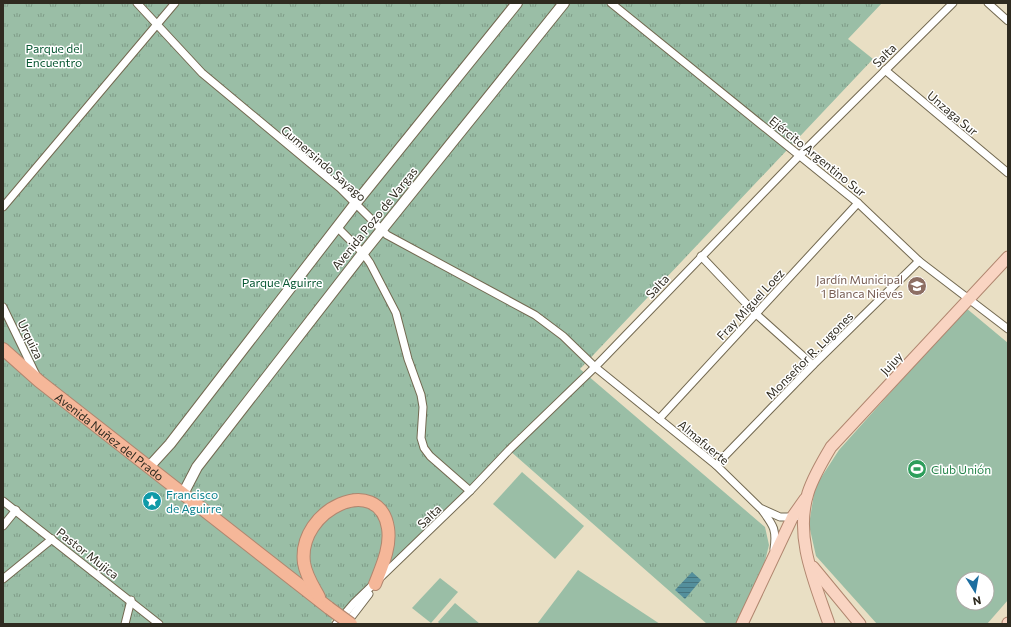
<svg xmlns="http://www.w3.org/2000/svg" width="1011" height="627" viewBox="0 0 1011 627" font-family="Commissioner,sans-serif">
	<style>
		.green { fill: #9abea6; fill-rule: evenodd }
		.park { fill: url(#park-tufts) }
		.water { fill: url(#water-rules) }
		.lines { fill: none; stroke-linecap: round; stroke-linejoin: round }
		.street-casing { stroke: #736951; stroke-width: 9 }
		.secondary-casing { stroke: #736951; stroke-width: 12 }
		.primary-casing { stroke: #b0866f; stroke-width: 13 }
		.highway-casing { stroke: #b0866f; stroke-width: 14 }
		.street { stroke: #fff; stroke-width: 7 }
		.secondary { stroke: #fff; stroke-width: 10 }
		.primary { stroke: #f9d4c2; stroke-width: 11 }
		.highway { stroke: #f5b799; stroke-width: 12 }
		.highway-bridge-casing { stroke: #b0866f; stroke-width: 14; stroke-linecap: butt }
		.highway-bridge { stroke: #f5b799; stroke-width: 12 }
		.labels { text-anchor: middle; dominant-baseline: central; stroke-width: 3; stroke-linejoin: round; paint-order: stroke }
		.park-label { font-size: 12px; fill: #075732; stroke: #fff }
		.street-label { font-size: 12px; fill: #2f2b20; stroke: #fff }
		.education-label { font-size: 12px; fill: #785e54; stroke: #fff; text-anchor: end }
		.leisure-label { font-size: 12px; fill: #27864d; stroke: #fff; text-anchor: start }
		.culture-label { font-size: 12px; fill: #0d838f; stroke: #fff; text-anchor: start }
	</style>
	<defs>
		<pattern id="park-tufts" width="24" height="20" patternUnits="userSpaceOnUse"><rect width="24" height="20" fill="#9abea6"/><path d="M3 7l-1-3M5 7V3M7 7l1-3M15 17l-1-3M17 17v-4M19 17l1-3" fill="none" stroke="#7e9b87"/></pattern>
		<pattern id="water-rules" width="6" height="5" patternUnits="userSpaceOnUse"><rect width="6" height="5" fill="#548f9c"/><path d="M0 2.5h6" fill="none" stroke="#46757f"/></pattern>
	</defs>
	<rect width="100%" height="100%" fill="#e9dfc4"/>
	<!-- green -->
	<g class="green">
		<path d="M966 308 1008 343V600L987 624H877L816 556 809 525 815 487 839 450ZM963 579H987V603H963Z"/>
		<polygon points="522,472 584,526 555,559 493,504"/>
		<polygon points="578,570 660,624 537,624"/>
		<polygon points="440,578 458,592 431,623 412,608"/>
		<polygon points="455,603 480,624 440,624 438,622"/>
	</g>
	<!-- park -->
	<polygon class="park" points="3,3 882,3 848,39 873,59 580,369 765,527 769,545 764,565 737,624 707,624 509,450 331,621 335,624 3,624"/>
	<!-- water -->
	<polygon class="water" points="692,572 701,580 685,599 675,590"/>
	<g class="lines">
		<defs>
			<g id="street">
				<polyline points="137,3 202,73 340,188 387,235 535,315 563,336 595,367 716,465 760,508 780,517 795,517"/>
				<polyline points="611,3 858,203 919,261 1008,329"/>
				<polyline points="988,3 1008,21"/>
				<polyline points="885,70 1008,173"/>
				<polyline points="3,207 175,3"/>
				<polyline points="338,228 363,253 370,263 396,313 408,359 421,395 423,407 421,438 424,448 430,456 470,491"/>
				<polyline points="701,256 756,314 813,365"/>
				<polyline points="3,307 36,375"/>
				<polyline points="659,419 858,203"/>
				<polyline points="716,465 813,365 919,261"/>
				<polyline points="3,501 159,624"/>
				<path d="M762 510C773 525 777 529 774 549"/>
				<polyline points="3,526 16,510"/>
				<polyline points="3,579 52,539"/>
				<polyline points="125,624 131,600"/>
				<polyline points="336,624 354,603 470,491 509,450 595,367 800,155 953,3"/>
				<polyline points="346,624 369,594"/>
			</g>
			<g id="secondary">
				<polyline points="149,467 170,444 355,204 517,3"/>
				<polyline points="183,494 197,467 363,253 564,3"/>
			</g>
			<g id="primary">
				<polyline points="813,567 860,624"/>
				<polyline points="742,624 793,516 805,499"/>
				<path d="M829 624C815 583 794 537 808 493 813 477 822 462 831 447L1008 257"/>
				<polyline points="1008,624 1008,623"/>
			</g>
			<g id="highway">
				<path id="s1" d="M3 349 39 381 329 608"/>
				<path d="M319 597C313 586 306 576 304 563 297 509 379 472 388 528 391 547 382 566 375 584"/>
			</g>
		</defs>
		<!-- street casing -->
		<use href="#street" class="street-casing"/>
		<!-- secondary casing -->
		<use href="#secondary" class="secondary-casing"/>
		<!-- primary casing -->
		<use href="#primary" class="primary-casing"/>
		<!-- highway casing -->
		<use href="#highway" class="highway-casing"/>
		<!-- street -->
		<use href="#street" class="street"/>
		<!-- secondary -->
		<use href="#secondary" class="secondary"/>
		<!-- primary -->
		<use href="#primary" class="primary"/>
		<!-- highway -->
		<use href="#highway" class="highway"/>
		<defs>
			<polyline id="highway-bridge" points="329,608 351,624"/>
		</defs>
		<!-- highway-bridge casing -->
		<use href="#highway-bridge" class="highway-bridge-casing"/>
		<!-- highway-bridge -->
		<use href="#highway-bridge" class="highway-bridge"/>
	</g>
	<!-- icons -->
	<defs>
		<symbol id="school-disc" viewBox="-11 -11 22 22"><circle r="9.5" fill="#8d6e63" stroke="#fff"/><path d="M0-5L7-2L0 1L-7-2ZM-4 1L0 2.5L4 1V4Q0 6-4 4Z" fill="#fff"/></symbol>
		<symbol id="stadium-disc" viewBox="-11 -11 22 22"><circle r="9.5" fill="#2e9e5b" stroke="#fff"/><path d="M0-5a6.5 5 0 1 0 0 10a6.5 5 0 1 0 0-10ZM-3.5-1.8h7v3.6h-7Z" fill="#fff"/></symbol>
		<symbol id="sight-disc" viewBox="-11 -11 22 22"><circle r="9.5" fill="#0f9aa8" stroke="#fff"/><path d="M0-6L1.8-2.2L6-1.7L2.9 1.2L3.7 5.4L0 3.3L-3.7 5.4L-2.9 1.2L-6-1.7L-1.8-2.2Z" fill="#fff"/></symbol>
	</defs>
	<g fill-rule="evenodd">
		<use href="#school-disc" x="906" y="275" width="22" height="22"/>
		<use href="#stadium-disc" x="906" y="458" width="22" height="22"/>
		<use href="#sight-disc" x="141" y="490" width="22" height="22"/>
	</g>
	<g class="labels">
		<!-- park labels -->
		<g class="park-label">
			<text x="54" y="48">Parque del<tspan x="54" dy="14">Encuentro</tspan></text>
			<text x="282" y="282">Parque Aguirre</text>
		</g>
		<!-- street labels -->
		<g class="street-label">
			<text transform="translate(884 55) rotate(-45)">Salta</text>
			<text transform="translate(953 113) rotate(40)">Unzaga Sur</text>
			<text transform="translate(818 156) rotate(39)">Ejército Argentino Sur</text>
			<text transform="translate(324 163) rotate(41)">Gumersindo Sayago</text>
			<text transform="translate(374 218) rotate(-51)">Avenida Pozo de Vargas</text>
			<text transform="translate(657 286) rotate(-47)">Salta</text>
			<text transform="translate(750 304) rotate(-47)">Fray Miguel Loez</text>
			<text transform="translate(31 339) rotate(64)">Urquiza</text>
			<text transform="translate(809 355) rotate(-45)">Monseñor R. Lugones</text>
			<text transform="translate(891 363) rotate(-47)">Jujuy</text>
			<text stroke="none"><textPath href="#s1" startOffset="138">Avenida Nuñez del Prado</textPath></text>
			<text transform="translate(704 442) rotate(40)">Almafuerte</text>
			<text transform="translate(429 516) rotate(-44)">Salta</text>
			<text transform="translate(88 553) rotate(38)">Pastor Mujica</text>
		</g>
		<!-- education labels -->
		<g class="education-label">
			<text x="903" y="279">Jardín Municipal<tspan x="903" dy="14">1 Blanca Nieves</tspan></text>
		</g>
		<!-- leisure labels -->
		<g class="leisure-label">
			<text x="931" y="469">Club Unión</text>
		</g>
		<!-- culture labels -->
		<g class="culture-label">
			<text x="166" y="494">Francisco<tspan x="166" dy="14">de Aguirre</tspan></text>
		</g>
	</g>
	<!-- border -->
	<rect width="1011" height="627" fill="none" stroke="#2f2b20" stroke-width="8"/>
	<!-- north arrow -->
	<g transform="translate(975 591) rotate(169)"><circle r="19" fill="#ffffff" stroke="#acaaa6"/>
	<path d="M0-3L7 15L0 10L-7 15Z" fill="#1d6ea0"/>
	<text y="-6" font-size="11" font-weight="bold" text-anchor="middle" fill="#2f2b20">N</text>
	</g>
</svg>
